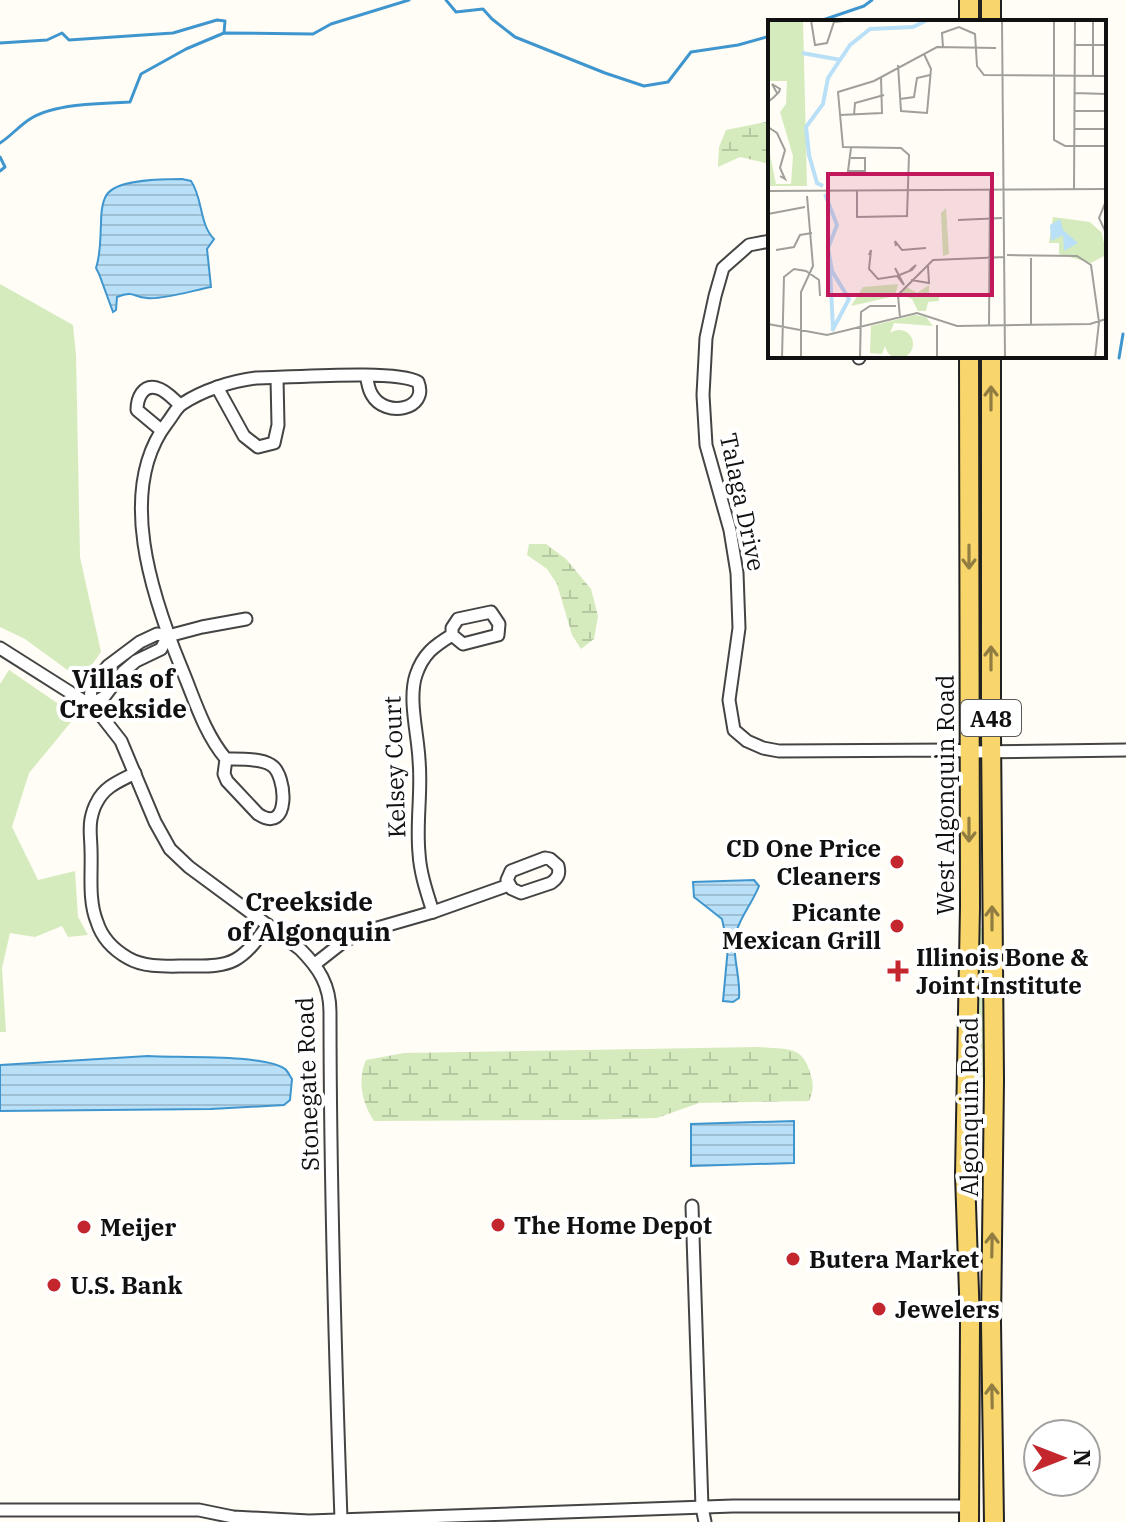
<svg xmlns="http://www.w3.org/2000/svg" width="1126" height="1522" viewBox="0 0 1126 1522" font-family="'IBM Plex Serif',serif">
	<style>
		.grass { fill: #d5ebbd }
		.wetland { fill: url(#wetland-marsh) }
		.water { fill: url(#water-rules); stroke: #3f96cf; stroke-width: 2 }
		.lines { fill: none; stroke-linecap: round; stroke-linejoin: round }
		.stream { stroke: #3f96cf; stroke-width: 3 }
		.street-casing { stroke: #444; stroke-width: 15 }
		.primary-casing { stroke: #222; stroke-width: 22 }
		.street { stroke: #fff; stroke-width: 11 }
		.primary { stroke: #f9d66b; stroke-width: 18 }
		.oneway { stroke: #917d42 }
		.poi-dot { fill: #c4262e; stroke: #fff; stroke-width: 3 }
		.labels { text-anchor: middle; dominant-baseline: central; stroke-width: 8; stroke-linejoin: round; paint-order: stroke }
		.shield { fill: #fff; stroke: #585858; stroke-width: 2 }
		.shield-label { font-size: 22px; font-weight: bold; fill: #111 }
		.street-label { font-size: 24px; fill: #111; stroke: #fff }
		.poi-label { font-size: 24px; font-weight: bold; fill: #111; stroke: #fff; text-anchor: start }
		.neighbourhood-label { font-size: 26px; font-weight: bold; fill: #111; stroke: #fff }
		.inset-river { fill: none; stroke: #b9e0f7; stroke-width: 4 }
		.inset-road { fill: none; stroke: #a09f9a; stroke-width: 2 }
		.view { fill: #c2185b; fill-opacity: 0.15; stroke: #c2185b; stroke-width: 4 }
		.inset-edge { fill: none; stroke: #111; stroke-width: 4 }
	</style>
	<defs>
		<pattern id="wetland-marsh" width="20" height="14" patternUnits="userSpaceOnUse" patternTransform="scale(2)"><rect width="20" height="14" fill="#d5ebbd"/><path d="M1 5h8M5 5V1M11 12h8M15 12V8" fill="none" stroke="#b6c8a1"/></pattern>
		<pattern id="water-rules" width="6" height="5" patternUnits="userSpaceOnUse" patternTransform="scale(2)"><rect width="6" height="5" fill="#b9e0f7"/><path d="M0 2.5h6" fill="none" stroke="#9ebfd3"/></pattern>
	</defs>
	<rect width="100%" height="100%" fill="#fffdf5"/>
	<!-- grass -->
	<g class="grass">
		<polygon points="0,284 73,325 76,355 80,557 101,652 81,680 25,639 0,627"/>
		<polygon points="9,670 76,716 29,773 12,827 38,880 75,871 78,917 88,935 68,937 62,926 35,937 10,933 2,968 6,1032 0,1032 0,684"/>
		<polygon points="982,928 989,1077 975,1078 975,1035 980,929"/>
	</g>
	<!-- wetland -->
	<g class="wetland">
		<polygon points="770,121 770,164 740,157 718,167 719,147 726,130"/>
		<polygon points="529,544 546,544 566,559 591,589 598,616 594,639 581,649 572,635 557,584 547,569 527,555"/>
		<path d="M759 1047C787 1050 803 1044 811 1076 814 1087 813 1091 809 1101L699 1103 657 1118 582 1120 374 1121C362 1103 357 1080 366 1060L404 1053Z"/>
	</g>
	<!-- water -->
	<g class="water">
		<path d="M182 179 191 181C203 198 199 224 214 239L207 249 211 287C194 290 164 300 147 298 132 297 135 290 117 297L116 310 113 312 99 274 96 268C101 253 100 240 101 224 101 215 102 200 108 193 120 179 164 179 182 179Z"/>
		<path d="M754 880 759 886C753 902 740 917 736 933 731 954 741 977 739 998L733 1002 723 1001 728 947 722 919 694 897 693 882Z"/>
		<path d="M148 1056C175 1058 266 1054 285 1069 287 1070 290 1076 292 1079L290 1100 284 1105 211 1109 0 1111V1065Z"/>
		<polygon points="794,1121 794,1163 691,1166 691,1124"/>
	</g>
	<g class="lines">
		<!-- stream -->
		<g class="stream">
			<polyline points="446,0 456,12 483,9 492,19 515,37 605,73 644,86 668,82 691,52 738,45 770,36"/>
			<polyline points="817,22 864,6 872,0"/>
			<polyline points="0,43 47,40 62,33 69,40 173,33 217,20 225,21 224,33"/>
			<path d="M0 143C11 136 19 126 30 119 53 104 102 103 130 102L141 74 186 49 224 33 313 34 331 24 409 0"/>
			<polyline points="0,157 5,167 0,171"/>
			<polyline points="1119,358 1123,334"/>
		</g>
		<defs>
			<g id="street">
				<polyline points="770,241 749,245 723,268 715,296 706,338 703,395 706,445 730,530 737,573 739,628 729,700 734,730 747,741 763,748 779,751 954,750 969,752 1126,750"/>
				<polyline points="859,358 860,356"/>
				<polyline points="217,387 244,436 258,447 274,443 278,425 277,378"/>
				<path d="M161 430 137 410C137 398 143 384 157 388 166 390 174 400 180 405"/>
				<polyline points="168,636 161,649 136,661 123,672 104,697 90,705 91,687 108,666 140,642 157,634 168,636 202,627 246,619"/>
				<path d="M0 648 90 705 103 718 121 741 155 822 170 849 189 867 300 949C319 968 330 985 330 1012 330 1181 335 1350 341 1519L343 1522"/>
				<path d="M226 759C239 759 260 758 271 765 287 774 291 836 258 814L227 781 224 774 226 759C204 733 194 698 181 667 152 596 116 490 167 423 172 417 176 408 182 404 203 390 232 381 256 378 289 378 395 369 418 382 429 410 385 418 372 395 368 389 368 382 366 376"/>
				<path d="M135 773C120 781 105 786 97 802 94 807 92 814 91 819 89 829 91 840 91 850 92 873 88 900 97 922 102 938 114 950 128 958 145 968 168 966 188 966 234 967 241 962 268 925"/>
				<path d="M545 858 550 859 558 866C560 874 558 878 551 883L521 893 512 889 507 880 511 871Z"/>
				<path d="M433 912C427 893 420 873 419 853 416 822 422 791 419 760 418 735 408 699 416 675 423 654 434 646 452 635V628L458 619 491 612 499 624 498 635 463 644 452 635"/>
				<polyline points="315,964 343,942 360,933 433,912 509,885"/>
				<polyline points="692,1206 702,1507 705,1522"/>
				<polyline points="0,1510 199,1510 233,1517 309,1521 733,1506 970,1506"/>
			</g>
			<g id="primary">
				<polyline points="991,0 991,22"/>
				<polyline points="969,22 969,0"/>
				<polyline points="991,356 991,732 994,1080 991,1323 994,1522"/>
				<polyline points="969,1522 970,1322 965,1175 970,907 969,356"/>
			</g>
		</defs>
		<!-- street casing -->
		<use href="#street" class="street-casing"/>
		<!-- primary casing -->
		<use href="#primary" class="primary-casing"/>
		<!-- street -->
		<use href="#street" class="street"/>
		<!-- primary -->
		<use href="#primary" class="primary"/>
	</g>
	<!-- one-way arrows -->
	<defs><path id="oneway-shaft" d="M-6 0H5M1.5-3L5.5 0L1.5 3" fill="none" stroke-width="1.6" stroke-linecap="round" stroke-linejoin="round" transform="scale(2)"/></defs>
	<g class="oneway">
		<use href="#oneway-shaft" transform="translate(991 398) rotate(-90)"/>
		<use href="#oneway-shaft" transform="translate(969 557) rotate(90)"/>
		<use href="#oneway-shaft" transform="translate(991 658) rotate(-90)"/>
		<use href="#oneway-shaft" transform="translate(969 830) rotate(90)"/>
		<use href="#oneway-shaft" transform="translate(992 918) rotate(-90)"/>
		<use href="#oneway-shaft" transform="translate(992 1245) rotate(-89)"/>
		<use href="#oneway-shaft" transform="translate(992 1396) rotate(-91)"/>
	</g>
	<!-- markers -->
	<g class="poi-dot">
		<circle cx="897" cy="862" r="8"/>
		<circle cx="897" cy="926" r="8"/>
		<path d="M894 959h8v8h8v8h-8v8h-8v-8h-8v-8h8z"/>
		<circle cx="498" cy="1225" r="8"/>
		<circle cx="84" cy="1227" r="8"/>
		<circle cx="793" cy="1259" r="8"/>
		<circle cx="54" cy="1285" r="8"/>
		<circle cx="879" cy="1309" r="8"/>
	</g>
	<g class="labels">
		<!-- shield labels -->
		<rect class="shield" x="961" y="700" width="60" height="36" rx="6"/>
		<g class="shield-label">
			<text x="991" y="718">A48</text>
		</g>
		<!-- street labels -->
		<g class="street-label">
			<text transform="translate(743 502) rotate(78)">Talaga Drive</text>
			<text transform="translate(394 767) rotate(-92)">Kelsey Court</text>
			<text transform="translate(945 795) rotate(-90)">West Algonquin Road</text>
			<text transform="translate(307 1084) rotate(-92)">Stonegate Road</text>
			<text transform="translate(969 1107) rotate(-90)">Algonquin Road</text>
		</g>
		<!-- poi labels -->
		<g class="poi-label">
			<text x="881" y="848" text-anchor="end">CD One Price<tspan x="881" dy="28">Cleaners</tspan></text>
			<text x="881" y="912" text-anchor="end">Picante<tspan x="881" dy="28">Mexican Grill</tspan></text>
			<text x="916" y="957">Illinois Bone &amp;<tspan x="916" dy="28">Joint Institute</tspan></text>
			<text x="514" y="1225">The Home Depot</text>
			<text x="100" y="1227">Meijer</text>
			<text x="809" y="1259">Butera Market</text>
			<text x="70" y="1285">U.S. Bank</text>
			<text x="895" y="1309">Jewelers</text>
		</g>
		<!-- neighbourhood labels -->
		<g class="neighbourhood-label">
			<text x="123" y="678">Villas of<tspan x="123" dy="30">Creekside</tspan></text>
			<text x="309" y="901">Creekside<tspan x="309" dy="30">of Algonquin</tspan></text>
		</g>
	</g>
	<!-- overview -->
	<g transform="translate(768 20)">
		<rect width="338" height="338" fill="#fffdf5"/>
		<path d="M0 0H35L39 166H0V125L8 164H23L25 136 12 92 18 84 19 61H0ZM130 264 127 276 83 286 95 267ZM161 265V273L171 274V281L160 282 158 291H150L144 279 132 274 137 266 149 273ZM147 295 158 297 165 306 126 303 114 334 102 333 103 306Z" fill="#d5ebbd"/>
		<path d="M178 188 181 234 175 236 173 193ZM285 197 322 202 334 213 338 235 323 243 291 234V223H281Z" fill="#d5ebbd"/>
		<path d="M117 324a14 14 0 1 1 28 0a14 14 0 1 1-28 0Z" fill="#d5ebbd"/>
		<path d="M292 199 295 210 310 223 296 231 295 215 283 221 282 205Z" fill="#b9e0f7"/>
		<path class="inset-river" d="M34 33 73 40M55 166 49 163 41 135 38 107 55 84 60 58 82 25 102 9 145 7 159 0M57 174 69 205 60 228 64 251 81 279 64 311M62 251 65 308"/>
		<path class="inset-road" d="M43 0 47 25 59 23 66 2 85 0M234 0 237 338M286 0V120L297 126H338M307 25H338M175 27 174 13 191 7 207 14 209 46 216 55 338 56M130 45 133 91 159 93 163 49 156 34M325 56V0M307 73 338 74M132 79 146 77 149 58 162 55M0 82 6 77 11 72 12 69 4 64 9 73M306 91H338M72 95 114 93 113 57M86 95 87 83 116 75M0 107 9 113 17 130 12 148 17 159 12 156M306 109H338M83 138H97V151H80L83 128M306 169 307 0M89 170V197L139 196 141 135 133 128 75 127 70 72 106 61 169 27 228 28M0 171 338 169M338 181 331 198 338 213M0 194 37 187M190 200 234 198M128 226 127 221 134 230 158 228M8 230 26 227 32 215 44 213M101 235 103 230 101 249 110 259 129 256 144 250 148 245 142 250M239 235 309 236 323 245 331 302 327 338M263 238V304M127 248 136 265 129 256M143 260 161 263 160 246M132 298 130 275 165 240 237 237M0 304 59 315 149 293 189 306 322 304 338 299M221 306 222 170M14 338 16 257 26 249 38 251 51 260 52 276M33 338V272L45 246 39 176M92 338 93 292 102 286H128M169 338V305"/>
		<path class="view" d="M60 154H224V275H60Z"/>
		<rect width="338" height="338" class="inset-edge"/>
	</g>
	<!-- north arrow -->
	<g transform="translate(1062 1458) rotate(90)"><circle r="38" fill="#ffffff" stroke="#a0a0a0" stroke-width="2"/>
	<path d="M0-6L14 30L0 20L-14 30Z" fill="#c4262e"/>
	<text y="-12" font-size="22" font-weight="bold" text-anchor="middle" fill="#111111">N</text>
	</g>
</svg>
